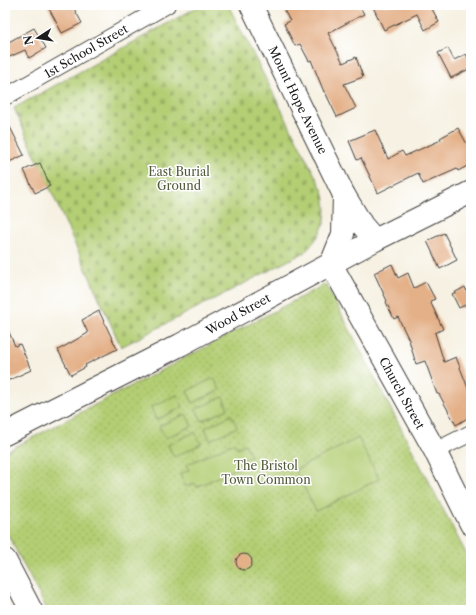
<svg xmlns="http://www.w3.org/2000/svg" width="476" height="615" viewBox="0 0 476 615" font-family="'Libre Caslon Text',serif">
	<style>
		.grass { fill: url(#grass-dots); stroke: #687548 }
		.cemetery { fill: url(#cemetery-stones); stroke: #687548 }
		.pitch { fill: #b3ce73; stroke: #687548 }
		.building { fill: #e4b088 }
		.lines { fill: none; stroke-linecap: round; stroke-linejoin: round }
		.street-casing { stroke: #3d3c3a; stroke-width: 18 }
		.secondary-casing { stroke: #3d3c3a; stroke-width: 24 }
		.street { stroke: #fff; stroke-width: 16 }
		.secondary { stroke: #fff; stroke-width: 22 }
		.labels { text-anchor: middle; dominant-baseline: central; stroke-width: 3; stroke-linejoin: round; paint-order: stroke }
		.street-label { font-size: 12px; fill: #1c1c1c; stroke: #fff }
		.park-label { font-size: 12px; fill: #515a3a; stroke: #fff }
	</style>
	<defs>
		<pattern id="grass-dots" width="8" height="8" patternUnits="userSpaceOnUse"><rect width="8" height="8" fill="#b3ce73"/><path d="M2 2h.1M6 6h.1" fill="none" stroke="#99b063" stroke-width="1.8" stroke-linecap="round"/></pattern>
		<pattern id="cemetery-stones" width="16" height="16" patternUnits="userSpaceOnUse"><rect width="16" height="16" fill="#b3ce73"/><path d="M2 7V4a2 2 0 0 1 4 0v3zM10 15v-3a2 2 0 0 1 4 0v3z" fill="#99b063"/></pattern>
	</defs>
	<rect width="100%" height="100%" fill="#fff"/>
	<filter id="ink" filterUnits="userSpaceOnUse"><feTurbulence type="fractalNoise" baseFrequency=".025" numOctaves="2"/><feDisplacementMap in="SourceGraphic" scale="8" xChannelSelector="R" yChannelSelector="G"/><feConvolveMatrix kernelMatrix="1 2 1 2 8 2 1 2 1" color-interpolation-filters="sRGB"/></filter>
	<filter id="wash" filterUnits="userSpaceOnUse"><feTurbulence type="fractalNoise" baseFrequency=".012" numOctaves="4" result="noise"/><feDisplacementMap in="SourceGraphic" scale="16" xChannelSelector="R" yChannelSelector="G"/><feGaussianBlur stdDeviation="0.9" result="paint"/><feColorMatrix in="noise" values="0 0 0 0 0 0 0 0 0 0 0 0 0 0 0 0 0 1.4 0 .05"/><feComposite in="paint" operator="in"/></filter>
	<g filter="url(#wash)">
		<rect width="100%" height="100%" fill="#f6f1e2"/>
		<!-- grass -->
		<polygon class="grass" points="326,284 471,563 471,610 47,610 5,529 5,452"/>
		<!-- cemetery -->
		<path class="cemetery" d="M201 5H228L323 191C330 218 324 232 305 252L121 347 14 108Z"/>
		<!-- pitch -->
		<g class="pitch">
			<polygon points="214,378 220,390 193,403 187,391"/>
			<polygon points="177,395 183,407 156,420 151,407"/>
			<polygon points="223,397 228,409 202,421 196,409"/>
			<polygon points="186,414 192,426 165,438 159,426"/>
			<polygon points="231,415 237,427 210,440 205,428"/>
			<polygon points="195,432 201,444 174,457 168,445"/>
			<polygon points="358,438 379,479 316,511 295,470"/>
			<polygon points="234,443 237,448 245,444 251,456 243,460 245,464 197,487 194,483 186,487 180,474 189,470 186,465"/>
		</g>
		<g id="blocks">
			<!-- building -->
			<g class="building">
				<polygon points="47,5 72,5 82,23 62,33"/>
				<polygon points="281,5 359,5 364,14 328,33 343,63 356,57 363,77 344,84 356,108 337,117 325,92 324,92 311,60 309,61 300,44 295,46 284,24 290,21"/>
				<polygon points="372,5 436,5 431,7 439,22 425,30 417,14 384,30"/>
				<polygon points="34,28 46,48 29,58 25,50 5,59 5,44"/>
				<polygon points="448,48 454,60 466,54 471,64 471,68 451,78 438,53"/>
				<polygon points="5,117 24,155 5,164"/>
				<polygon points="458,128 471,151 471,164 458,171 457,169 423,184 418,173 378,193 361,158 357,160 349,141 375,130 388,159 402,151 405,156 441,140 440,138"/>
				<polygon points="40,163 50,186 35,193 24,170"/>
				<polygon points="444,233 457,260 440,269 427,241"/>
				<polygon points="392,264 398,278 408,273 414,288 426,282 435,299 430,301 443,329 435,333 444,362 456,357 471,396 471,416 456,425 439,394 437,394 425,361 416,364 409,340 398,317 394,319 386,302 387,301 374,273"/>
				<polygon points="465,287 471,302 459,308 452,294"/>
				<polygon points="99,311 117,349 85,365 86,367 71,375 58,350 88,333 82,320"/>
				<polygon points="5,323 15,346 20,344 31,370 5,382"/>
				<circle cx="244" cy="562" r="8"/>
			</g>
		</g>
	</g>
	<g filter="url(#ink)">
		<use href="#blocks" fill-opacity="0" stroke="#3d3c3a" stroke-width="1"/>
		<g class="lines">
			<defs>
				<g id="street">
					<polyline points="5,97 167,5"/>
					<polyline points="435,451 471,433"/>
				</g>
				<g id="secondary">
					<polyline points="251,5 344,195 362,225 375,240"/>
					<polyline points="344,195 343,234 331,264 435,451 471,524"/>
					<polyline points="5,434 180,345 375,240 471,192"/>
					<polyline points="5,560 31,610"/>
				</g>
			</defs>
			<!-- street casing -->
			<use href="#street" class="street-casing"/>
			<!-- secondary casing -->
			<use href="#secondary" class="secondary-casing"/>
			<!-- street -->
			<use href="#street" class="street"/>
			<!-- secondary -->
			<use href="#secondary" class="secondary"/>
		</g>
	</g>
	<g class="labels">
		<!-- street labels -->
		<g class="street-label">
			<text transform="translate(86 51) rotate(-30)">1st School Street</text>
			<text transform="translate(298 100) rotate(64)">Mount Hope Avenue</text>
			<text transform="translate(238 314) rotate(-29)">Wood Street</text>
			<text transform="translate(402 393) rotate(61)">Church Street</text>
		</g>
		<!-- park labels -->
		<g class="park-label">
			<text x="179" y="171">East Burial<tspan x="179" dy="14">Ground</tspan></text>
			<text x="266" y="465">The Bristol<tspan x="266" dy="14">Town Common</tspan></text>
		</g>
	</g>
	<!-- margin -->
	<rect width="476" height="615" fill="none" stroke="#fff" stroke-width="20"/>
	<!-- north arrow -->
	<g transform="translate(38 38) rotate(258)" stroke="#ffffff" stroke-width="3" paint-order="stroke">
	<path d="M0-3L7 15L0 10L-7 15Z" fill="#1c1c1c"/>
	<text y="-6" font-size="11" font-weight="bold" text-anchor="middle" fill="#1c1c1c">N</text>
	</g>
</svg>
